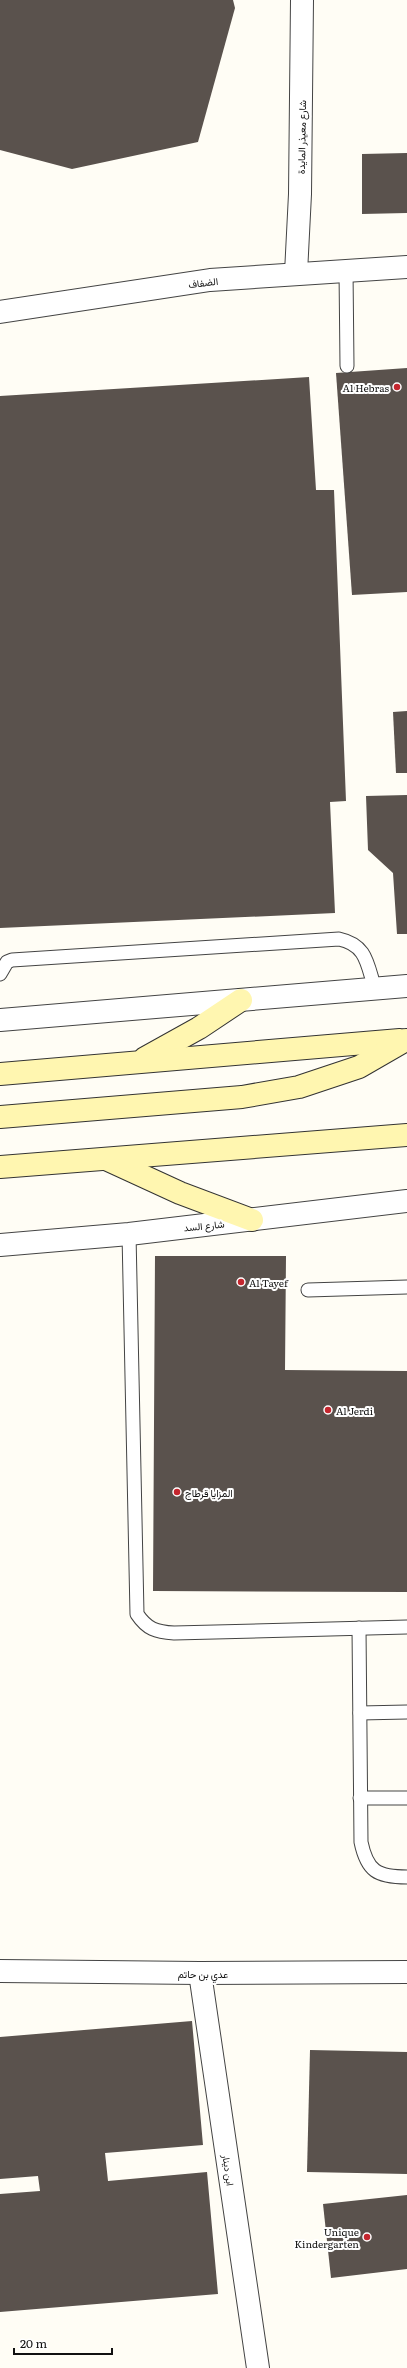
<svg xmlns="http://www.w3.org/2000/svg" width="407" height="2368" viewBox="0 0 407 2368" font-family="Literata,Vazirmatn,serif">
	<style>
		.building { fill: #5a524d }
		.lines { fill: none; stroke-linecap: round; stroke-linejoin: round }
		.service-casing { stroke: #444; stroke-width: 15 }
		.minor-casing { stroke: #444; stroke-width: 24 }
		.secondary-casing { stroke: #333; stroke-width: 24 }
		.service { stroke: #fff; stroke-width: 13 }
		.minor { stroke: #fff; stroke-width: 22 }
		.secondary { stroke: #fff6b0; stroke-width: 22 }
		.poi-dot { fill: #c4262e; stroke: #fff; stroke-width: 1.5 }
		.labels { text-anchor: middle; dominant-baseline: central; stroke-width: 4; stroke-linejoin: round; paint-order: stroke }
		.street-label { font-size: 10px; fill: #111; stroke: #fff }
		.poi-label { font-size: 10px; fill: #111; stroke: #fff; text-anchor: start }
	</style>
	<rect width="100%" height="100%" fill="#fffdf5"/>
	<!-- building -->
	<g class="building">
		<polygon points="0,0 233,0 235,8 198,142 72,169 0,150"/>
		<polygon points="407,153 407,213 362,214 362,154"/>
		<polygon points="407,368 407,592 352,595 336,373"/>
		<polygon points="309,377 316,490 334,490 346,801 330,802 335,913 0,928 0,396"/>
		<polygon points="407,711 407,773 396,773 393,712"/>
		<polygon points="407,795 407,934 397,934 393,873 368,850 366,796"/>
		<polygon points="155,1256 286,1256 285,1370 407,1371 407,1592 153,1591"/>
		<polygon points="192,2021 203,2145 105,2153 108,2181 207,2172 218,2294 0,2312 0,2194 40,2191 38,2176 0,2179 0,2037"/>
		<polygon points="310,2050 407,2052 407,2174 307,2172"/>
		<polygon points="407,2195 407,2269 331,2278 323,2204"/>
	</g>
	<g class="lines">
		<defs>
			<g id="service">
				<polyline points="346,270 347,366"/>
				<path d="M0 974 7 962 12 960 339 939C367 945 367 964 375 989"/>
				<path d="M129 1234 137 1614C147 1629 156 1632 174 1633L407 1627"/>
				<polyline points="308,1290 407,1287"/>
				<path d="M359 1628 361 1842C367 1871 377 1877 407 1877"/>
				<polyline points="360,1713 407,1712"/>
				<polyline points="360,1798 407,1798"/>
			</g>
			<g id="minor">
				<polyline points="296,273 300,194 302,0"/>
				<polyline points="0,312 210,280 407,267"/>
				<polyline points="0,1020 407,986"/>
				<polyline points="0,1245 129,1234 407,1201"/>
				<polyline points="0,1971 200,1973 407,1972"/>
				<polyline points="200,1973 258,2368"/>
			</g>
			<g id="secondary">
				<polyline points="145,1058 199,1028 241,1000"/>
				<polyline points="0,1074 400,1040"/>
				<polyline points="0,1117 242,1097 299,1087 359,1067 406,1040"/>
				<polyline points="106,1159 180,1193 252,1220"/>
				<polyline points="0,1167 407,1135"/>
			</g>
		</defs>
		<!-- service casing -->
		<use href="#service" class="service-casing"/>
		<!-- minor casing -->
		<use href="#minor" class="minor-casing"/>
		<!-- secondary casing -->
		<use href="#secondary" class="secondary-casing"/>
		<!-- service -->
		<use href="#service" class="service"/>
		<!-- minor -->
		<use href="#minor" class="minor"/>
		<!-- secondary -->
		<use href="#secondary" class="secondary"/>
	</g>
	<!-- markers -->
	<g class="poi-dot">
		<circle cx="397" cy="387" r="4"/>
		<circle cx="241" cy="1282" r="4"/>
		<circle cx="328" cy="1410" r="4"/>
		<circle cx="177" cy="1492" r="4"/>
		<circle cx="367" cy="2237" r="4"/>
	</g>
	<g class="labels">
		<!-- street labels -->
		<g class="street-label">
			<text transform="translate(301 137) rotate(-89)">شارع معيذر المايدة</text>
			<text transform="translate(203 282) rotate(-7)">الضفاف</text>
			<text transform="translate(204 1225) rotate(-6)">شارع السد</text>
			<text x="203" y="1973">عدي بن حاتم</text>
			<text transform="translate(229 2170) rotate(82)">ابن دينار</text>
		</g>
		<!-- poi labels -->
		<g class="poi-label">
			<text x="389" y="387" text-anchor="end">Al Hebras</text>
			<text x="249" y="1282">Al Tayef</text>
			<text x="336" y="1410">Al Jerdi</text>
			<text x="185" y="1492">المزايا قرطاج</text>
			<text x="359" y="2231" text-anchor="end">Unique<tspan x="359" dy="12">Kindergarten</tspan></text>
		</g>
	</g>
	<!-- scale -->
	<path d="M14 2348v6h98v-6" fill="none" stroke="#111111" stroke-width="2"/>
	<text x="20" y="2348" font-size="12" fill="#111111" stroke="#ffffff" stroke-width="3" paint-order="stroke">20 m</text>
</svg>
